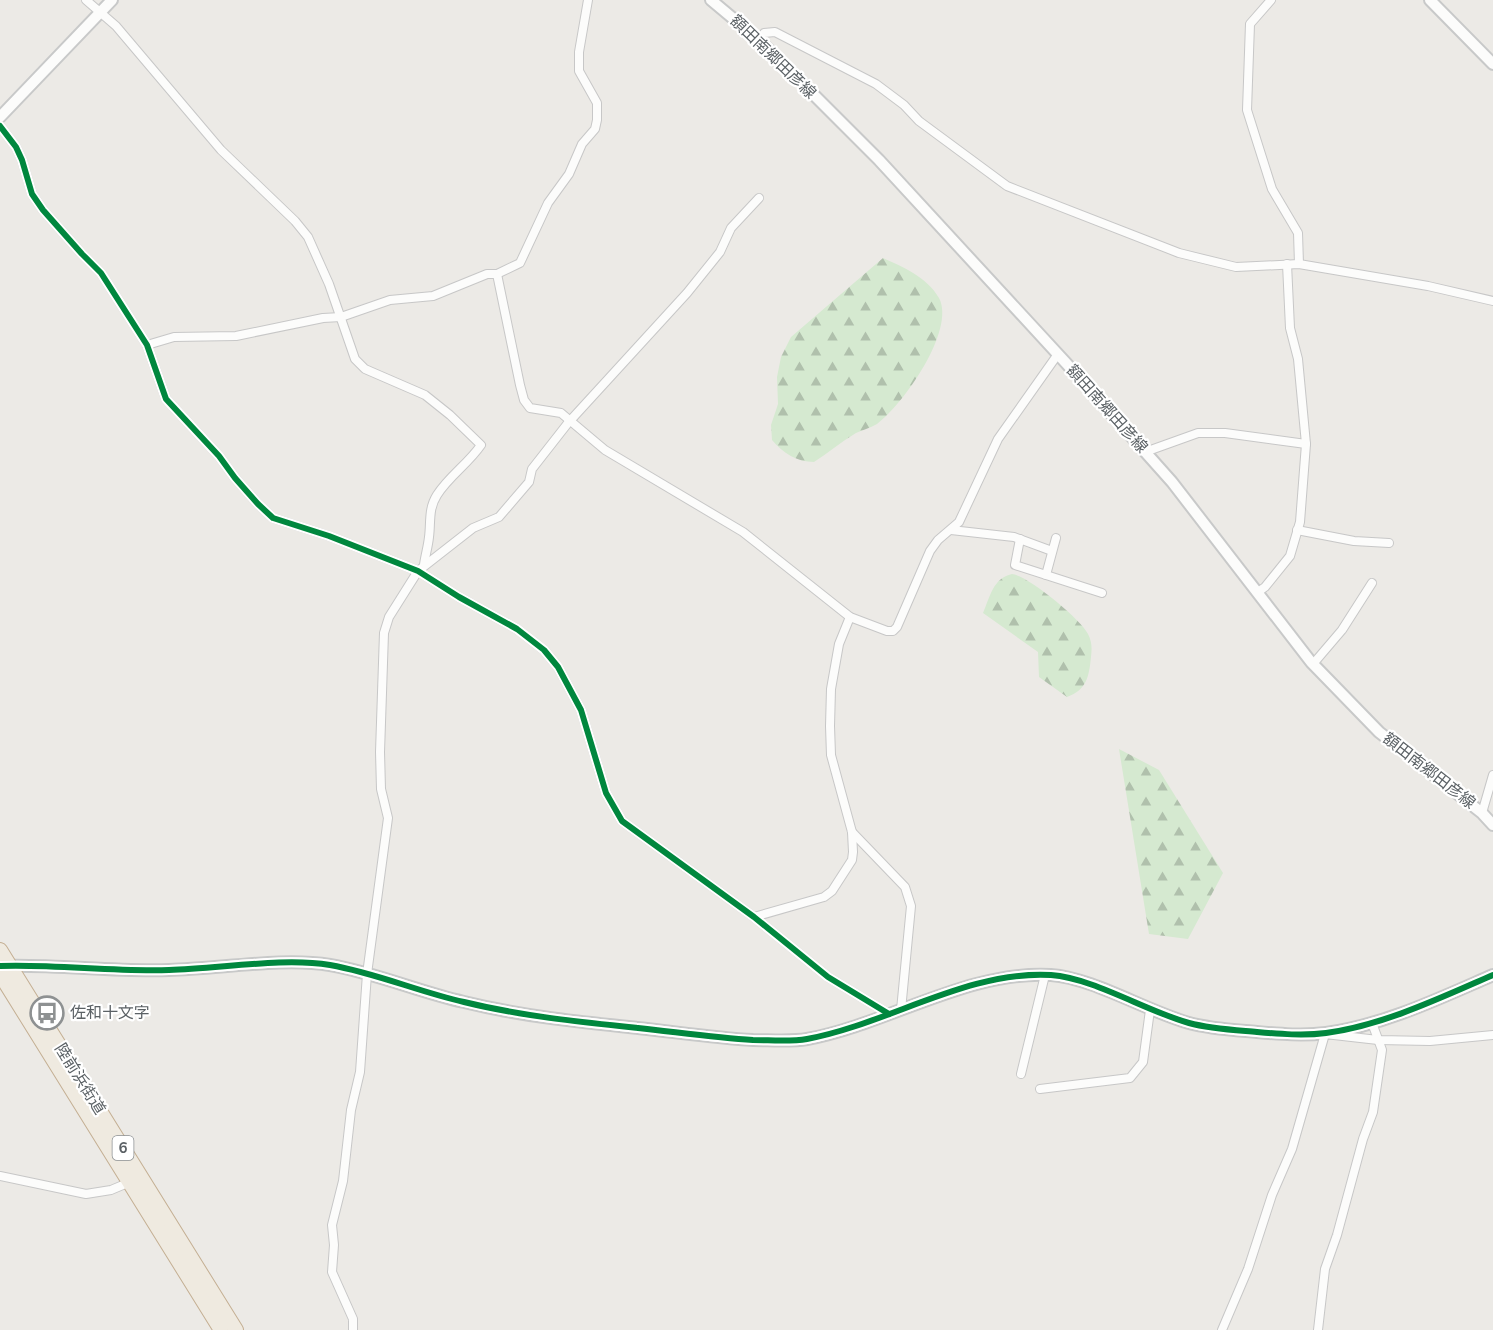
<svg xmlns="http://www.w3.org/2000/svg" width="1493" height="1330" viewBox="0 0 1493 1330" font-family="'Nunito Sans','Noto Sans JP',sans-serif">
	<style>
		.forest { fill: url(#forest-firs) }
		.lines { fill: none; stroke-linecap: round; stroke-linejoin: round }
		.street-casing { stroke: #c7c7c7; stroke-width: 10 }
		.secondary-casing { stroke: #c8c9c9; stroke-width: 14 }
		.highway-casing { stroke: #c4af93; stroke-width: 16 }
		.street { stroke: #fcfcfb; stroke-width: 8 }
		.secondary { stroke: #fcfcfb; stroke-width: 10 }
		.highway { stroke: #efeae0; stroke-width: 14 }
		.cycleway-casing { stroke: #fff; stroke-width: 10 }
		.cycleway { stroke: #00873e; stroke-width: 6 }
		.labels { text-anchor: middle; dominant-baseline: central; stroke-width: 4.5; stroke-linejoin: round; paint-order: stroke }
		.shield { fill: #fff; stroke: #8c9093; stroke-width: 1.5 }
		.shield-label { font-size: 15px; font-weight: bold; fill: #5b6165 }
		.street-label { font-size: 16px; fill: #5b6165; stroke: #fff }
		.poi-label { font-size: 16px; fill: #5b6165; stroke: #fff; text-anchor: start }
	</style>
	<defs>
		<pattern id="forest-firs" width="22" height="20" patternUnits="userSpaceOnUse" patternTransform="scale(1.5)"><rect width="22" height="20" fill="#d5e9d0"/><path d="M5 1l3.5 6h-7zM16 11l3.5 6h-7z" fill="#b0c0ac"/></pattern>
	</defs>
	<rect width="100%" height="100%" fill="#eceae6"/>
	<!-- forest -->
	<g class="forest">
		<path d="M883 258C903 267 927 277 939 298 956 330 903 405 877 424 870 428 862 430 856 433 841 442 828 453 814 462 797 462 783 453 772 440L771 425 778 404 777 377 781 357 791 337Z"/>
		<path d="M1012 574C1027 575 1081 619 1088 634 1092 642 1092 648 1091 657 1089 676 1087 690 1067 697L1039 677 1038 652 983 613C990 597 993 578 1012 574Z"/>
		<polygon points="1119,749 1159,770 1223,873 1188,939 1149,934"/>
	</g>
	<g class="lines">
		<defs>
			<g id="street">
				<path d="M86 0 116 26 221 150 295 221 308 237 329 284 355 359 365 369 425 395 450 415 481 445C468 464 449 476 437 495 428 509 431 523 429 537 428 547 425 556 424 565"/>
				<polyline points="1271,0 1250,24 1247,110 1272,189 1298,233 1299,264"/>
				<polyline points="760,41 764,33 775,32 876,84 904,105 919,121 1007,186 1179,253 1236,267 1299,264 1428,286 1493,301"/>
				<polyline points="0,126 16,147 22,160 32,194 43,210 82,254 101,273 147,345 166,399 219,456 235,478 258,504 273,518 329,536 418,571 459,597 517,629 544,650 558,667 581,710 606,793 622,821 754,917 828,977 889,1014"/>
				<polyline points="497,274 520,385 524,400 530,408 561,413 605,450 743,532 850,617 887,631 893,631 897,627 930,551 938,540 959,522 998,439 1058,354"/>
				<polyline points="147,345 174,337 236,336 323,318 341,317 390,300 433,296 487,274 497,274 520,263 548,203 569,174 582,144 595,129 597,120 597,103 579,71 579,52 588,0"/>
				<polyline points="1145,452 1198,433 1225,433 1306,444"/>
				<polyline points="951,530 1014,537 1052,551"/>
				<polyline points="1297,530 1354,541 1389,543"/>
				<polyline points="1020,539 1015,565 1102,593"/>
				<polyline points="1046,575 1056,538"/>
				<polyline points="1258,592 1265,587 1290,556 1300,522 1306,444 1298,359 1290,328 1287,264"/>
				<polyline points="1313,664 1342,630 1372,583"/>
				<polyline points="1482,813 1493,775"/>
				<polyline points="852,832 905,887 911,906 901,1010"/>
				<polyline points="754,917 824,897 832,891 852,860 853,852 852,832 831,755 830,726 831,689 839,644 850,617"/>
				<polyline points="1021,1074 1045,975"/>
				<polyline points="1040,1089 1130,1078 1143,1062 1150,1010"/>
				<polyline points="0,1176 86,1194 111,1190 130,1182"/>
				<polyline points="353,1330 353,1319 332,1272 334,1245 332,1225 343,1181 351,1110 360,1072 367,974 388,818 381,789 380,752 384,633 389,617 418,571 473,528 499,517 529,482 532,469 568,423 687,293 720,252 731,228 759,198"/>
				<polyline points="1222,1330 1248,1269 1272,1195 1292,1149 1325,1034 1378,1040 1430,1041 1493,1035"/>
				<polyline points="1318,1330 1325,1269 1337,1235 1363,1139 1373,1112 1382,1050 1372,1023"/>
			</g>
			<g id="secondary">
				<polyline points="711,0 760,41 879,160 1066,363 1172,482 1311,662 1379,732 1482,813 1493,825"/>
				<polyline points="1430,0 1493,64"/>
				<polyline points="0,117 112,0"/>
				<path d="M0 966C56 964 113 972 169 970 219 969 282 957 330 965 376 973 419 992 464 1002 521 1016 580 1022 638 1028 676 1032 715 1038 753 1040 770 1040 790 1042 807 1039 888 1024 968 970 1051 975 1093 978 1146 1011 1189 1023 1211 1029 1234 1030 1257 1032 1280 1034 1304 1036 1326 1033 1384 1025 1440 998 1493 975"/>
			</g>
			<g id="highway">
				<polyline points="0,950 236,1330"/>
				<polyline points="0,974 221,1330"/>
			</g>
		</defs>
		<!-- street casing -->
		<use href="#street" class="street-casing"/>
		<!-- secondary casing -->
		<use href="#secondary" class="secondary-casing"/>
		<!-- highway casing -->
		<use href="#highway" class="highway-casing"/>
		<!-- street -->
		<use href="#street" class="street"/>
		<!-- secondary -->
		<use href="#secondary" class="secondary"/>
		<!-- highway -->
		<use href="#highway" class="highway"/>
		<defs>
			<g id="cycleway">
				<polyline points="0,126 16,147 22,160 32,194 43,210 82,254 101,273 147,345 166,399 219,456 235,478 258,504 273,518 329,536 418,571 459,597 517,629 544,650 558,667 581,710 606,793 622,821 754,917 828,977 889,1014"/>
				<path d="M0 966C56 964 113 972 169 970 219 969 282 957 330 965 376 973 419 992 464 1002 521 1016 580 1022 638 1028 676 1032 715 1038 753 1040 770 1040 790 1042 807 1039 888 1024 968 970 1051 975 1093 978 1146 1011 1189 1023 1211 1029 1234 1030 1257 1032 1280 1034 1304 1036 1326 1033 1384 1025 1440 998 1493 975"/>
			</g>
		</defs>
		<!-- cycleway casing -->
		<use href="#cycleway" class="cycleway-casing"/>
		<!-- cycleway -->
		<use href="#cycleway" class="cycleway"/>
	</g>
	<!-- icons -->
	<defs>
		<symbol id="bus-ring" viewBox="-11 -11 22 22"><circle r="9.5" fill="#fff" stroke="#8e9192" stroke-width="1.5"/><path d="M-5-6H5V4H4V6H2V4H-2V6H-4V4H-5ZM-3.5-4V0h7V-4ZM-3.5 1.2v1.5H-2V1.2ZM2 1.2v1.5H3.5V1.2Z" fill="#8e9192"/></symbol>
	</defs>
	<g fill-rule="evenodd">
		<use href="#bus-ring" x="28" y="994" width="38" height="38"/>
	</g>
	<g class="labels">
		<!-- shield labels -->
		<rect class="shield" x="112.5" y="1136" width="21" height="24" rx="4.5"/>
		<g class="shield-label">
			<text x="123" y="1148">6</text>
		</g>
		<!-- street labels -->
		<g class="street-label">
			<text transform="translate(773 57) rotate(44)">額田南郷田彦線</text>
			<text transform="translate(1107 409) rotate(48)">額田南郷田彦線</text>
			<text transform="translate(1429 771) rotate(38)">額田南郷田彦線</text>
			<text transform="translate(80 1079) rotate(58)">陸前浜街道</text>
		</g>
		<!-- poi labels -->
		<g class="poi-label">
			<text x="70" y="1013">佐和十文字</text>
		</g>
	</g>
</svg>
